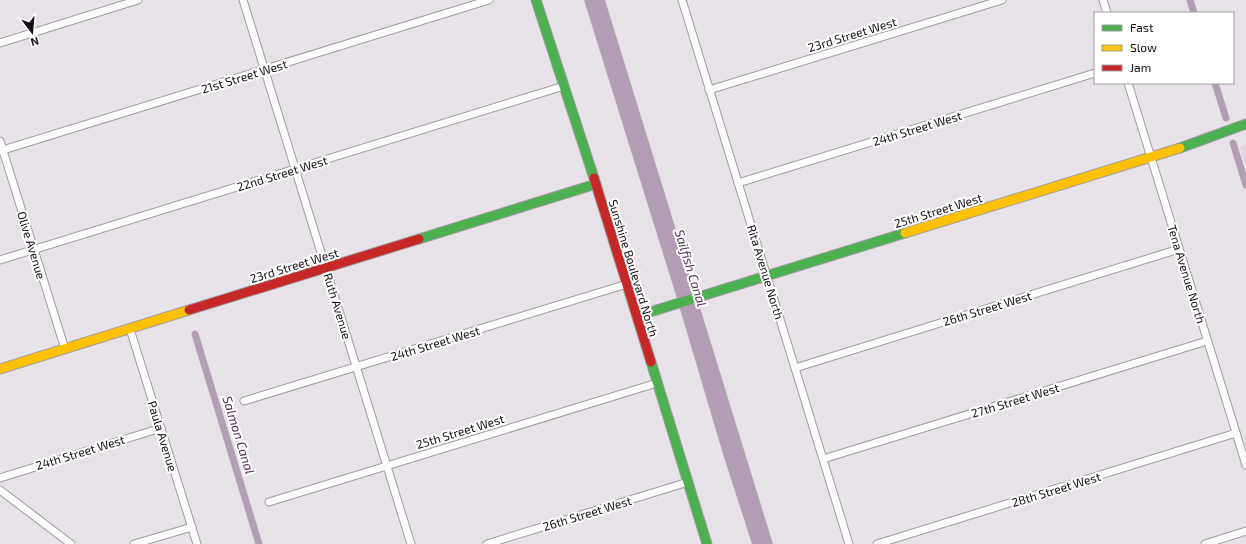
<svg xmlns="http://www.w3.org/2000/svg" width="1246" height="544" viewBox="0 0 1246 544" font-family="'Exo 2',sans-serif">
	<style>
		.built { fill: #e0d6e1 }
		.water { fill: #b29db4 }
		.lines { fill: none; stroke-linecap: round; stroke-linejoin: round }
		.canal { stroke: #b29db4; stroke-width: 7 }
		.street-casing { stroke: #a09da0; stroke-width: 9 }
		.fast-casing { stroke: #a09da0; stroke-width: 11 }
		.slow-casing { stroke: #a09da0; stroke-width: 11 }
		.jam-casing { stroke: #a09da0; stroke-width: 11 }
		.street { stroke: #fbfbfb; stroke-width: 7 }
		.fast { stroke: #4caf50; stroke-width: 9 }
		.slow { stroke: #ffc107; stroke-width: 9 }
		.jam { stroke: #c62828; stroke-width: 9 }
		.labels { text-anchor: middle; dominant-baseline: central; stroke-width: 4; stroke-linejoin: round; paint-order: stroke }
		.street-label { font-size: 12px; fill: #120f12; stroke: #fff }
		.water-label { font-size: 13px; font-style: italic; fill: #552d58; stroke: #fff }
	</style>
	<rect width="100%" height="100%" fill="#e7e2e7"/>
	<!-- built -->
	<polygon class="built" points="1246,144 1246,166 1240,147"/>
	<!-- water -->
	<polygon class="water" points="584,0 605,0 773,544 752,544 723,454 675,292"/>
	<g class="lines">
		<!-- canal -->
		<g class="canal">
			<polyline points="1190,0 1194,13"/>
			<polyline points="1215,83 1226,118"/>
			<polyline points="1233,143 1246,185"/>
			<polyline points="195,334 259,544"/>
		</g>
		<defs>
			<g id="street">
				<polyline points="243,0 411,544"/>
				<polyline points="682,0 849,544"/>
				<polyline points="1103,0 1107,13"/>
				<polyline points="0,43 138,0"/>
				<polyline points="1128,83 1246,465"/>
				<polyline points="709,90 1002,0"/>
				<polyline points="0,141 65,349"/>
				<polyline points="0,151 489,0"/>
				<polyline points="738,183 1095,73"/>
				<polyline points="0,260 564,86"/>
				<polyline points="130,329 197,544"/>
				<polyline points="795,368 1179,249"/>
				<polyline points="244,401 627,284"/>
				<polyline points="823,459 1207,341"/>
				<polyline points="0,478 161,428"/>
				<polyline points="0,490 71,544"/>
				<polyline points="269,502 657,383"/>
				<polyline points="134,544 192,527"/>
				<polyline points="487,544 688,482"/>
				<polyline points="877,544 1236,433"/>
				<polyline points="1205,544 1246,531"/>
			</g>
			<g id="fast">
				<polyline points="536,0 594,178"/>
				<polyline points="1180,148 1246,124"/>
				<polyline points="419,239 596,184"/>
				<polyline points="637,316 905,233"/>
				<polyline points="651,362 707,544"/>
			</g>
			<g id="slow">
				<polyline points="905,233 1180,148"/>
				<polyline points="0,369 189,310"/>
			</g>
			<g id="jam">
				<polyline points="594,178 651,362"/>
				<polyline points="189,310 419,239"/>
			</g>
		</defs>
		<!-- street casing -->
		<use href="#street" class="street-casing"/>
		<!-- fast casing -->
		<use href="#fast" class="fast-casing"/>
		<!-- slow casing -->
		<use href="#slow" class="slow-casing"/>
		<!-- jam casing -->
		<use href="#jam" class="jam-casing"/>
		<!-- street -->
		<use href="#street" class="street"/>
		<!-- fast -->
		<use href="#fast" class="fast"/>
		<!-- slow -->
		<use href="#slow" class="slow"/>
		<!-- jam -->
		<use href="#jam" class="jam"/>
	</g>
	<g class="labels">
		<!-- street labels -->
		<g class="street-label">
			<text transform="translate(852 34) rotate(-17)">23rd Street West</text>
			<text transform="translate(244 76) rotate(-17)">21st Street West</text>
			<text transform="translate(917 128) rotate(-17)">24th Street West</text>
			<text transform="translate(282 173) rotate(-17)">22nd Street West</text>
			<text transform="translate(938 210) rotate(-17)">25th Street West</text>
			<text transform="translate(32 245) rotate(73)">Olive Avenue</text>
			<text transform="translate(294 265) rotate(-17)">23rd Street West</text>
			<text transform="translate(634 268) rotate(73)">Sunshine Boulevard North</text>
			<text transform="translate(766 272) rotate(73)">Rita Avenue North</text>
			<text transform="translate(1187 274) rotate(73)">Tena Avenue North</text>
			<text transform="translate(338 306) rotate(73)">Ruth Avenue</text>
			<text transform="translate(987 308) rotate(-17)">26th Street West</text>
			<text transform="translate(435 343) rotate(-17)">24th Street West</text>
			<text transform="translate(1015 400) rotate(-17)">27th Street West</text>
			<text transform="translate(460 431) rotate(-17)">25th Street West</text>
			<text transform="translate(163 436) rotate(73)">Paula Avenue</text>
			<text transform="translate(80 452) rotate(-17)">24th Street West</text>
			<text transform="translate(1056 489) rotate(-17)">28th Street West</text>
			<text transform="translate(587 513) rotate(-17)">26th Street West</text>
		</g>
		<!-- water labels -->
		<g class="water-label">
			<text transform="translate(691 268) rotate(73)">Sailfish Canal</text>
			<text transform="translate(239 435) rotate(73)">Salmon Canal</text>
		</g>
	</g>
	<!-- legend -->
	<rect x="1094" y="12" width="140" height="72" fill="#ffffff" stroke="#a09fa0"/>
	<rect x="1102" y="25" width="20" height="6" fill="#4caf50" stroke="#a09fa0"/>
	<text x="1130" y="32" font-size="12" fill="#120f12">Fast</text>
	<rect x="1102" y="45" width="20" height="6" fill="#ffc107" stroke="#a09fa0"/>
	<text x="1130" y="52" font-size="12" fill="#120f12">Slow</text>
	<rect x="1102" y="65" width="20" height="6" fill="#c62828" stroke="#a09fa0"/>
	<text x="1130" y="72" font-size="12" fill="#120f12">Jam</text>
	<!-- north arrow -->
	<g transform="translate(32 32) rotate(164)" stroke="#ffffff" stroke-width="3" paint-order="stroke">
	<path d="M0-3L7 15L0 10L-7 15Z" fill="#120f12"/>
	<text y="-6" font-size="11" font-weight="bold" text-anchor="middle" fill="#120f12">N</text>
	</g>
</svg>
